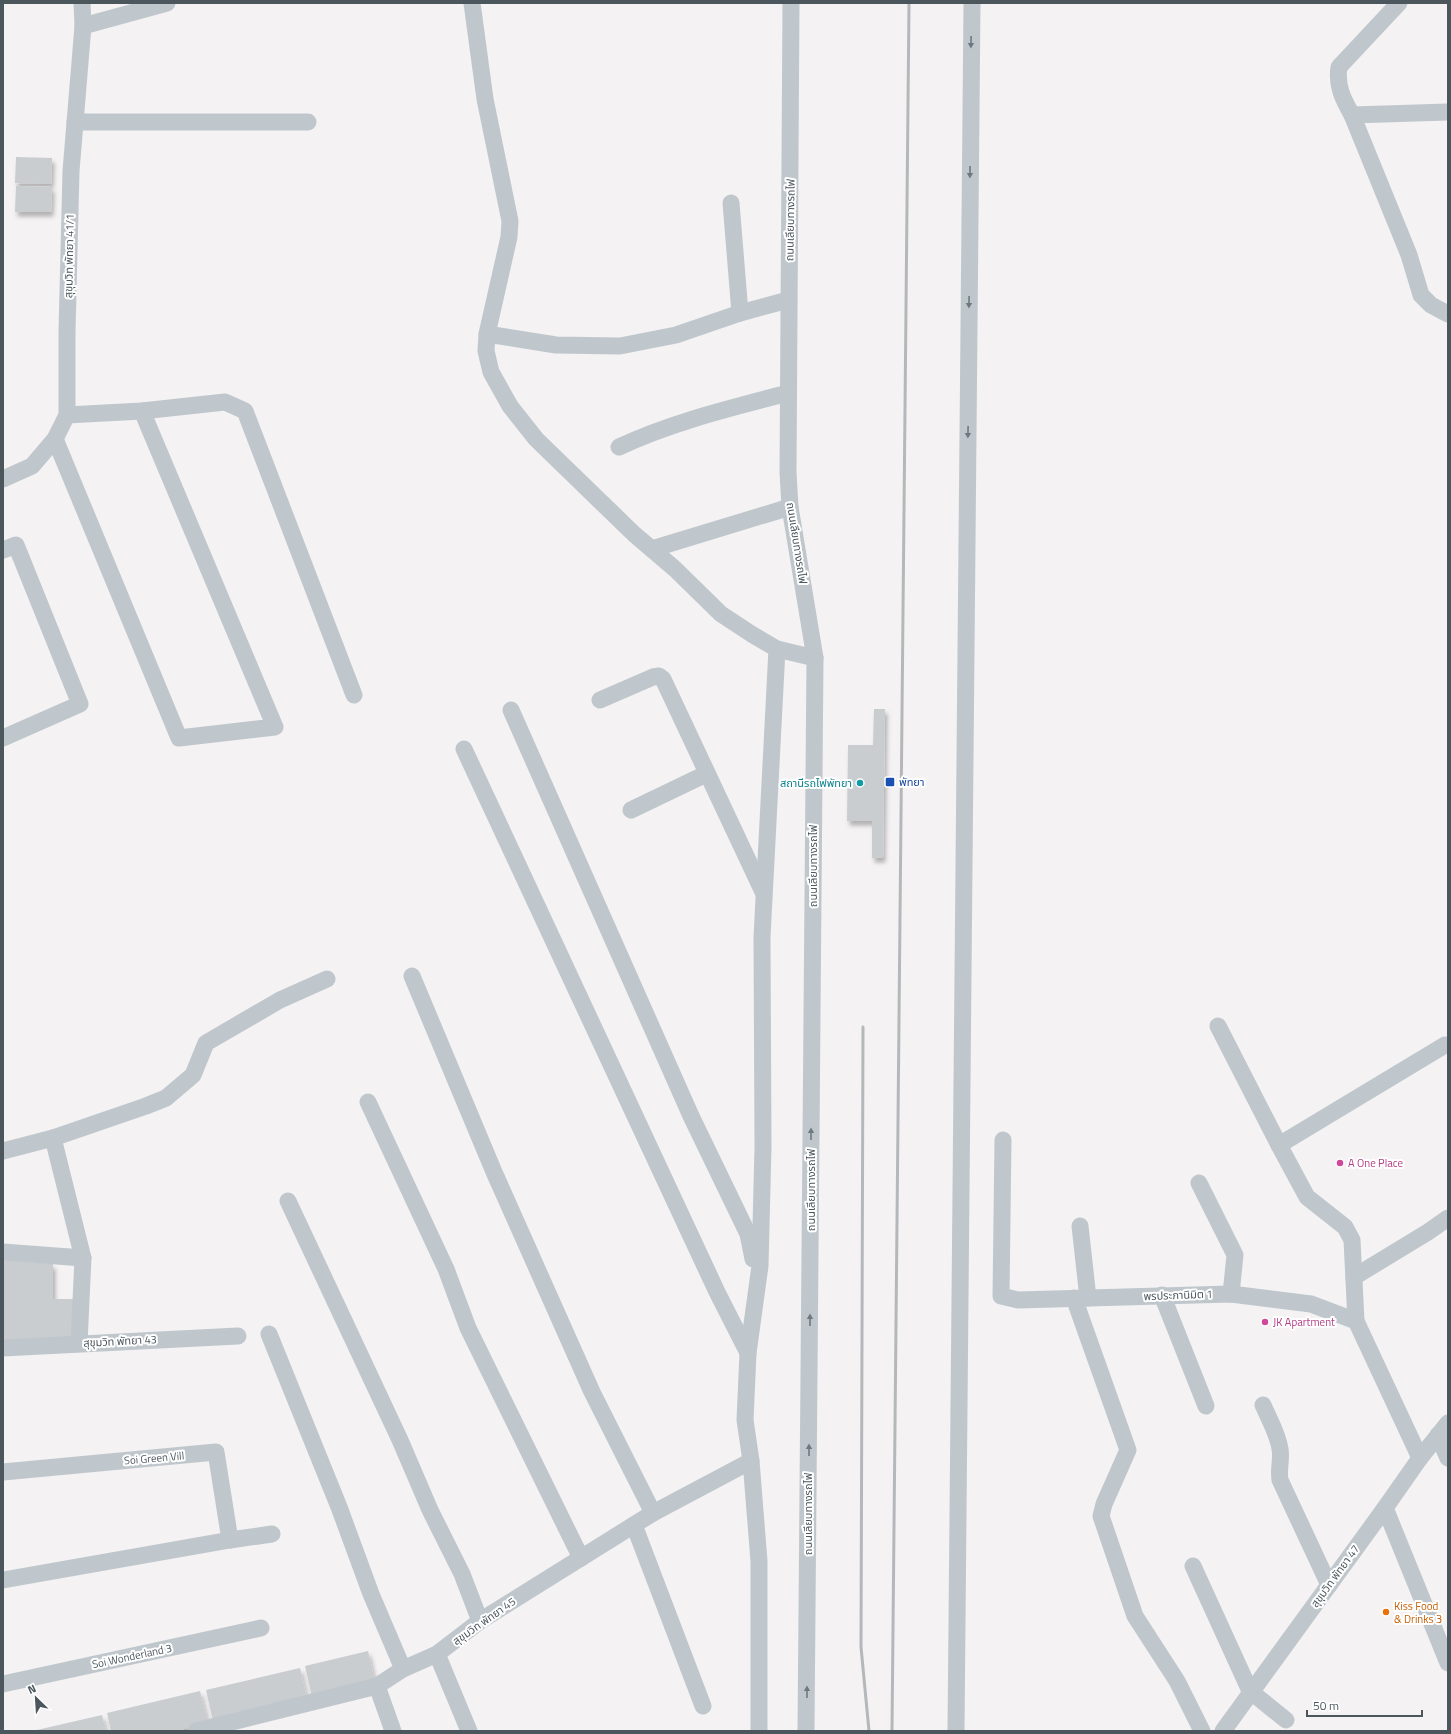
<svg xmlns="http://www.w3.org/2000/svg" width="1451" height="1734" viewBox="0 0 1451 1734" font-family="'Titillium Web','Noto Sans Thai',sans-serif">
	<style>
		.building { fill: #c9cdd0; filter: url(#shadow) }
		.lines { fill: none; stroke-linecap: round; stroke-linejoin: round }
		.minor { stroke: #bfc7cd; stroke-width: 17 }
		.rail { stroke: #b4b8bb; stroke-width: 3 }
		.oneway { fill: #6e797f }
		.transit-dot { fill: #1a4fb4; stroke: #fff; stroke-width: 1.5 }
		.culture-dot { fill: #0f9aa8; stroke: #fff; stroke-width: 1.5 }
		.hotel-dot { fill: #d1479c; stroke: #fff; stroke-width: 1.5 }
		.food-dot { fill: #e8710a; stroke: #fff; stroke-width: 1.5 }
		.labels { text-anchor: middle; dominant-baseline: central; stroke-width: 4; stroke-linejoin: round; paint-order: stroke }
		.street-label { font-size: 11px; fill: #4b575d; stroke: #fff }
		.transit-label { font-size: 11px; fill: #164399; stroke: #fff; text-anchor: start }
		.culture-label { font-size: 11px; fill: #0d838f; stroke: #fff; text-anchor: end }
		.hotel-label { font-size: 11px; fill: #b23c85; stroke: #fff; text-anchor: start }
		.food-label { font-size: 11px; fill: #c56008; stroke: #fff; text-anchor: start }
	</style>
	<defs>
		<filter id="shadow"><feDropShadow dx="2.5" dy="4.5" stdDeviation="2" flood-color="#0004"/></filter>
	</defs>
	<rect width="100%" height="100%" fill="#f4f2f2"/>
	<!-- building -->
	<g class="building">
		<polygon points="16,157 52,158 51,184 15,183"/>
		<polygon points="16,186 52,187 51,212 15,212"/>
		<polygon points="874,709 885,709 883,858 872,858 872,821 847,821 848,745 873,745"/>
		<polygon points="3,1260 53,1264 53,1299 75,1299 74,1339 3,1343"/>
		<polygon points="368,1651 375,1682 312,1697 305,1666"/>
		<polygon points="300,1668 307,1699 213,1721 206,1690"/>
		<polygon points="200,1691 208,1723 176,1731 111,1731 107,1713"/>
		<polygon points="102,1715 106,1731 37,1731 37,1730"/>
	</g>
	<g class="lines">
		<!-- minor -->
		<g class="minor">
			<polyline points="472,3 485,99 510,221 509,237 487,334 486,351 491,372 510,406 536,439 634,534 675,569 721,614 753,635 777,649 815,658"/>
			<polyline points="791,3 788,472 790,507 815,658 806,1731"/>
			<path d="M1399 3 1339 67C1336 86 1343 99 1352 115L1409 255 1421 295 1431 305 1448 314"/>
			<polyline points="83,26 167,3"/>
			<polyline points="1352,115 1448,112"/>
			<polyline points="75,122 308,122"/>
			<polyline points="731,203 740,313"/>
			<polyline points="487,334 556,345 620,346 676,335 740,313 788,300"/>
			<polyline points="67,415 142,411 225,402 245,411 354,695"/>
			<polyline points="55,439 179,738 275,727 142,411"/>
			<path d="M619 447C672 422 731 408 788 393"/>
			<polyline points="3,479 32,466 55,439 67,415 67,332 71,171 83,26 82,3"/>
			<polyline points="652,549 790,507"/>
			<polyline points="3,550 16,545 80,704 3,738"/>
			<polyline points="600,700 653,677 659,676 663,679 763,892"/>
			<polyline points="511,710 691,1116 748,1234 753,1259"/>
			<polyline points="464,749 717,1292 748,1353"/>
			<polyline points="631,810 706,774"/>
			<polyline points="412,976 494,1172 592,1392 653,1513"/>
			<polyline points="1218,1026 1279,1145 1307,1197 1345,1227 1352,1240 1356,1321"/>
			<polyline points="368,1102 446,1269 468,1328 581,1558"/>
			<polyline points="53,1138 83,1258 79,1343"/>
			<polyline points="1003,1140 1001,1296 1018,1300 1231,1294 1311,1304 1356,1321 1420,1458"/>
			<polyline points="1279,1145 1445,1045"/>
			<polyline points="3,1151 53,1138 146,1106 166,1098 193,1075 206,1043 280,1000 327,979"/>
			<polyline points="1199,1183 1235,1255 1231,1294"/>
			<polyline points="288,1201 400,1440 430,1510 462,1574 480,1621"/>
			<polyline points="1080,1226 1088,1298"/>
			<polyline points="3,1252 83,1258"/>
			<polyline points="1354,1277 1428,1232 1448,1218"/>
			<polyline points="1162,1295 1206,1406"/>
			<polyline points="1074,1298 1128,1450 1104,1504 1101,1516 1135,1616 1177,1681 1202,1731"/>
			<polyline points="269,1334 339,1507 371,1594 403,1669"/>
			<polyline points="3,1348 238,1336"/>
			<path d="M1263 1405C1269 1419 1278 1434 1280 1449 1282 1459 1278 1469 1280 1480L1329 1585"/>
			<polyline points="1438,1435 1448,1458"/>
			<polyline points="3,1472 216,1452 230,1540 3,1580"/>
			<polyline points="1385,1508 1448,1663"/>
			<polyline points="634,1525 703,1706"/>
			<polyline points="230,1540 272,1534"/>
			<polyline points="1193,1566 1250,1691 1286,1720"/>
			<polyline points="437,1654 469,1731"/>
			<polyline points="3,1684 261,1628"/>
			<polyline points="377,1686 393,1731"/>
			<polyline points="196,1731 377,1686 403,1669 437,1654 480,1621 653,1513 751,1461"/>
			<polyline points="759,1731 759,1561 751,1461 745,1420 748,1353 760,1266 763,1147 762,937 777,649"/>
			<polyline points="956,1731 972,3"/>
			<polyline points="1223,1731 1385,1508 1420,1458 1448,1423"/>
		</g>
		<!-- rail -->
		<g class="rail">
			<polyline points="863,1027 861,1647 869,1731"/>
			<polyline points="892,1731 909,3"/>
		</g>
	</g>
	<!-- one-way arrows -->
	<defs><path id="oneway-solid" d="M-6-.8H1V-3.2L6.5 0L1 3.2V.8H-6Z"/></defs>
	<g class="oneway">
		<use href="#oneway-solid" transform="translate(971 42) rotate(91)"/>
		<use href="#oneway-solid" transform="translate(970 172) rotate(91)"/>
		<use href="#oneway-solid" transform="translate(969 302) rotate(91)"/>
		<use href="#oneway-solid" transform="translate(968 432) rotate(91)"/>
		<use href="#oneway-solid" transform="translate(811 1134) rotate(-90)"/>
		<use href="#oneway-solid" transform="translate(810 1320) rotate(-90)"/>
		<use href="#oneway-solid" transform="translate(809 1450) rotate(-90)"/>
		<use href="#oneway-solid" transform="translate(807 1692) rotate(-90)"/>
	</g>
	<!-- markers -->
	<rect class="transit-dot" x="885" y="777" width="10" height="10" rx="2"/>
	<circle class="culture-dot" cx="860" cy="783" r="4"/>
	<g class="hotel-dot">
		<circle cx="1340" cy="1163" r="4"/>
		<circle cx="1265" cy="1322" r="4"/>
	</g>
	<circle class="food-dot" cx="1386" cy="1612" r="4"/>
	<g class="labels">
		<!-- street labels -->
		<g class="street-label">
			<text transform="translate(790 220) rotate(-89)">ถนนเลียบทางรถไฟ</text>
			<text transform="translate(69 256) rotate(-89)">สุขุมวิท พัทยา 41/1</text>
			<text transform="translate(797 543) rotate(81)">ถนนเลียบทางรถไฟ</text>
			<text transform="translate(813 866) rotate(-90)">ถนนเลียบทางรถไฟ</text>
			<text transform="translate(811 1190) rotate(-90)">ถนนเลียบทางรถไฟ</text>
			<text transform="translate(1178 1295) rotate(-2)">พรประภานิมิต 1</text>
			<text transform="translate(120 1341) rotate(-3)">สุขุมวิท พัทยา 43</text>
			<text transform="translate(154 1458) rotate(-5)">Soi Green Vill</text>
			<text transform="translate(808 1514) rotate(-90)">ถนนเลียบทางรถไฟ</text>
			<text transform="translate(1335 1576) rotate(-54)">สุขุมวิท พัทยา 47</text>
			<text transform="translate(484 1621) rotate(-35)">สุขุมวิท พัทยา 45</text>
			<text transform="translate(132 1656) rotate(-12)">Soi Wonderland 3</text>
		</g>
		<!-- transit labels -->
		<g class="transit-label">
			<text x="899" y="782">พัทยา</text>
		</g>
		<!-- culture labels -->
		<g class="culture-label">
			<text x="852" y="783">สถานีรถไฟพัทยา</text>
		</g>
		<!-- hotel labels -->
		<g class="hotel-label">
			<text x="1348" y="1163">A One Place</text>
			<text x="1273" y="1322">JK Apartment</text>
		</g>
		<!-- food labels -->
		<g class="food-label">
			<text x="1394" y="1606">Kiss Food<tspan x="1394" dy="13">&amp; Drinks 3</tspan></text>
		</g>
	</g>
	<!-- border -->
	<rect width="1451" height="1734" fill="none" stroke="#4b575d" stroke-width="8"/>
	<!-- north arrow -->
	<g transform="translate(36 1698) rotate(335)" stroke="#ffffff" stroke-width="3" paint-order="stroke">
	<path d="M0-3L7 15L0 10L-7 15Z" fill="#4b575d"/>
	<text y="-6" font-size="11" font-weight="bold" text-anchor="middle" fill="#4b575d">N</text>
	</g>
	<!-- scale -->
	<path d="M1307 1710v6h115v-6" fill="none" stroke="#4b575d" stroke-width="2"/>
	<text x="1313" y="1710" font-size="12" fill="#4b575d" stroke="#ffffff" stroke-width="3" paint-order="stroke">50 m</text>
</svg>
